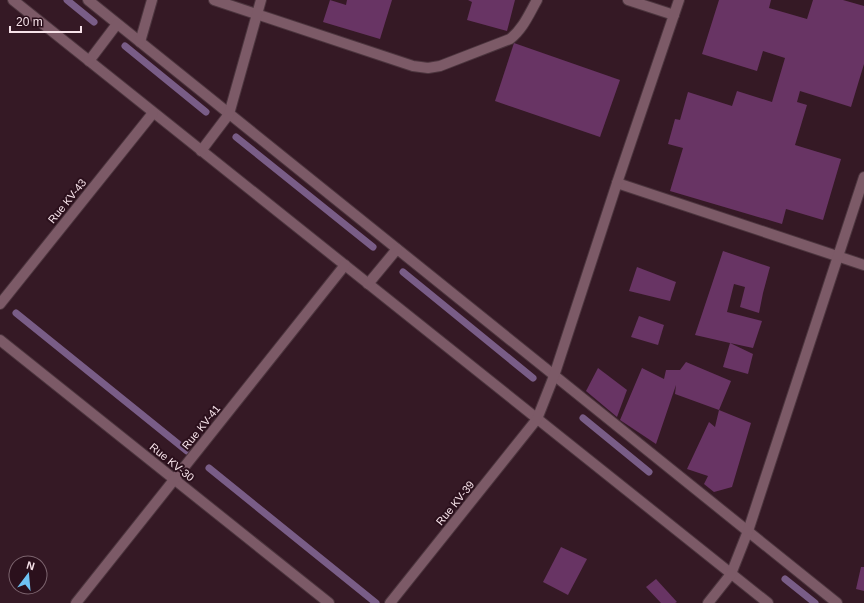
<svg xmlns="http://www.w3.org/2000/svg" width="864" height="603" viewBox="0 0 864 603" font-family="Arial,sans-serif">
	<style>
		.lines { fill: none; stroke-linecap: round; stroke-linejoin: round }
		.stream { stroke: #795d87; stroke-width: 7 }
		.building { fill: #683464 }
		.minor-casing { stroke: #4c353e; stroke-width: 12 }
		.minor { stroke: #7c5a67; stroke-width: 10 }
		.labels { text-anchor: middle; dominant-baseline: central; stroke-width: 4; stroke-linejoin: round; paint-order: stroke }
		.street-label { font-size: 11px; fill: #f6e2e9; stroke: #2b101c }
	</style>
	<rect width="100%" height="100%" fill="#351925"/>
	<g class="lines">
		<!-- stream -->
		<g class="stream">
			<polyline points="67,0 94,22"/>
			<polyline points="125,46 206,112"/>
			<polyline points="236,137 373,247"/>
			<polyline points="403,272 533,378"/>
			<polyline points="16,313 187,451"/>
			<polyline points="583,418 649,472"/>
			<polyline points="209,468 376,603"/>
			<polyline points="785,579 815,603"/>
		</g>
	</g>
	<!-- building -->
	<g class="building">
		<polygon points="330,0 346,5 347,0 392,0 380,39 323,22"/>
		<polygon points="468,0 515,0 507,31 467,20 472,2"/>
		<polygon points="719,0 771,0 769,8 807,19 813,0 843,0 864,6 864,64 851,107 800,91 797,102 807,105 795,145 841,159 823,220 786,209 782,224 670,191 683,148 668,144 675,119 680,120 688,92 732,106 737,91 772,102 785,58 763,51 757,71 702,54"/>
		<polygon points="514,43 620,80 600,137 495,101"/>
		<polygon points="723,251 770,267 763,293 759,313 740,307 745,287 734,284 727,312 762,321 753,348 730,343 753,354 748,374 723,367 730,343 695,335"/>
		<polygon points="637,267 676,282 670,301 629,291"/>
		<polygon points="639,316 664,325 658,345 631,337"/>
		<polygon points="686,362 731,381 719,410 751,423 732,487 714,492 704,484 708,476 687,469 709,422 715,427 719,410 675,394 676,385 656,444 620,420 642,368 664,379 666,370 680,370"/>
		<polygon points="598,368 627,390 617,417 586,391"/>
		<polygon points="561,547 587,559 568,595 543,582"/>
		<polygon points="861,567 864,567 864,591 856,589"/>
		<polygon points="656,579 677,602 675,603 661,603 646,587"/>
	</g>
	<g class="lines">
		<defs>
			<g id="minor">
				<polyline points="13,0 768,603"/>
				<polyline points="88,0 837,603"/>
				<path d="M214 0 413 66 428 68 440 66 510 39C523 29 529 14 537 0"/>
				<polyline points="628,0 674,15"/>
				<polyline points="140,42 152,0"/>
				<polyline points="89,61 117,24"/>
				<polyline points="201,151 229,114 261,0"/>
				<polyline points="617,183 864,265"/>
				<polyline points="368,284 397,249"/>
				<polyline points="0,304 153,113"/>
				<polyline points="0,340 329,603"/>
				<polyline points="76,603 345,265"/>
				<polyline points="390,603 537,419 554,376 617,183 679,0"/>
				<polyline points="708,603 731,574 748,531 864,177"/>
			</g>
		</defs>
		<!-- minor casing -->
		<use href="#minor" class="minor-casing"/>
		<!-- minor -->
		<use href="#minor" class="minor"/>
	</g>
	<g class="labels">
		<!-- street labels -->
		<g class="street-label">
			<text transform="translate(67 201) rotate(-51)">Rue KV-43</text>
			<text transform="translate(201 427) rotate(-51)">Rue KV-41</text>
			<text transform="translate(172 462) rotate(39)">Rue KV-30</text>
			<text transform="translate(455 503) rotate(-51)">Rue KV-39</text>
		</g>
	</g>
	<!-- north arrow -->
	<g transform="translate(28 575) rotate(16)"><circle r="19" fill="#2b101c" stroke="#7c646e"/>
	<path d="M0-3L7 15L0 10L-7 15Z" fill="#6ec2f3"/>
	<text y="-6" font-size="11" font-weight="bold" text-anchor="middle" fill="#f6e2e9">N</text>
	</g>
	<!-- scale -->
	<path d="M10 26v6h71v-6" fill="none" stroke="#f6e2e9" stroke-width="2"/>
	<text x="16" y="26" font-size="12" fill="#f6e2e9" stroke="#2b101c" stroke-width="3" paint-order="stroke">20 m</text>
</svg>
